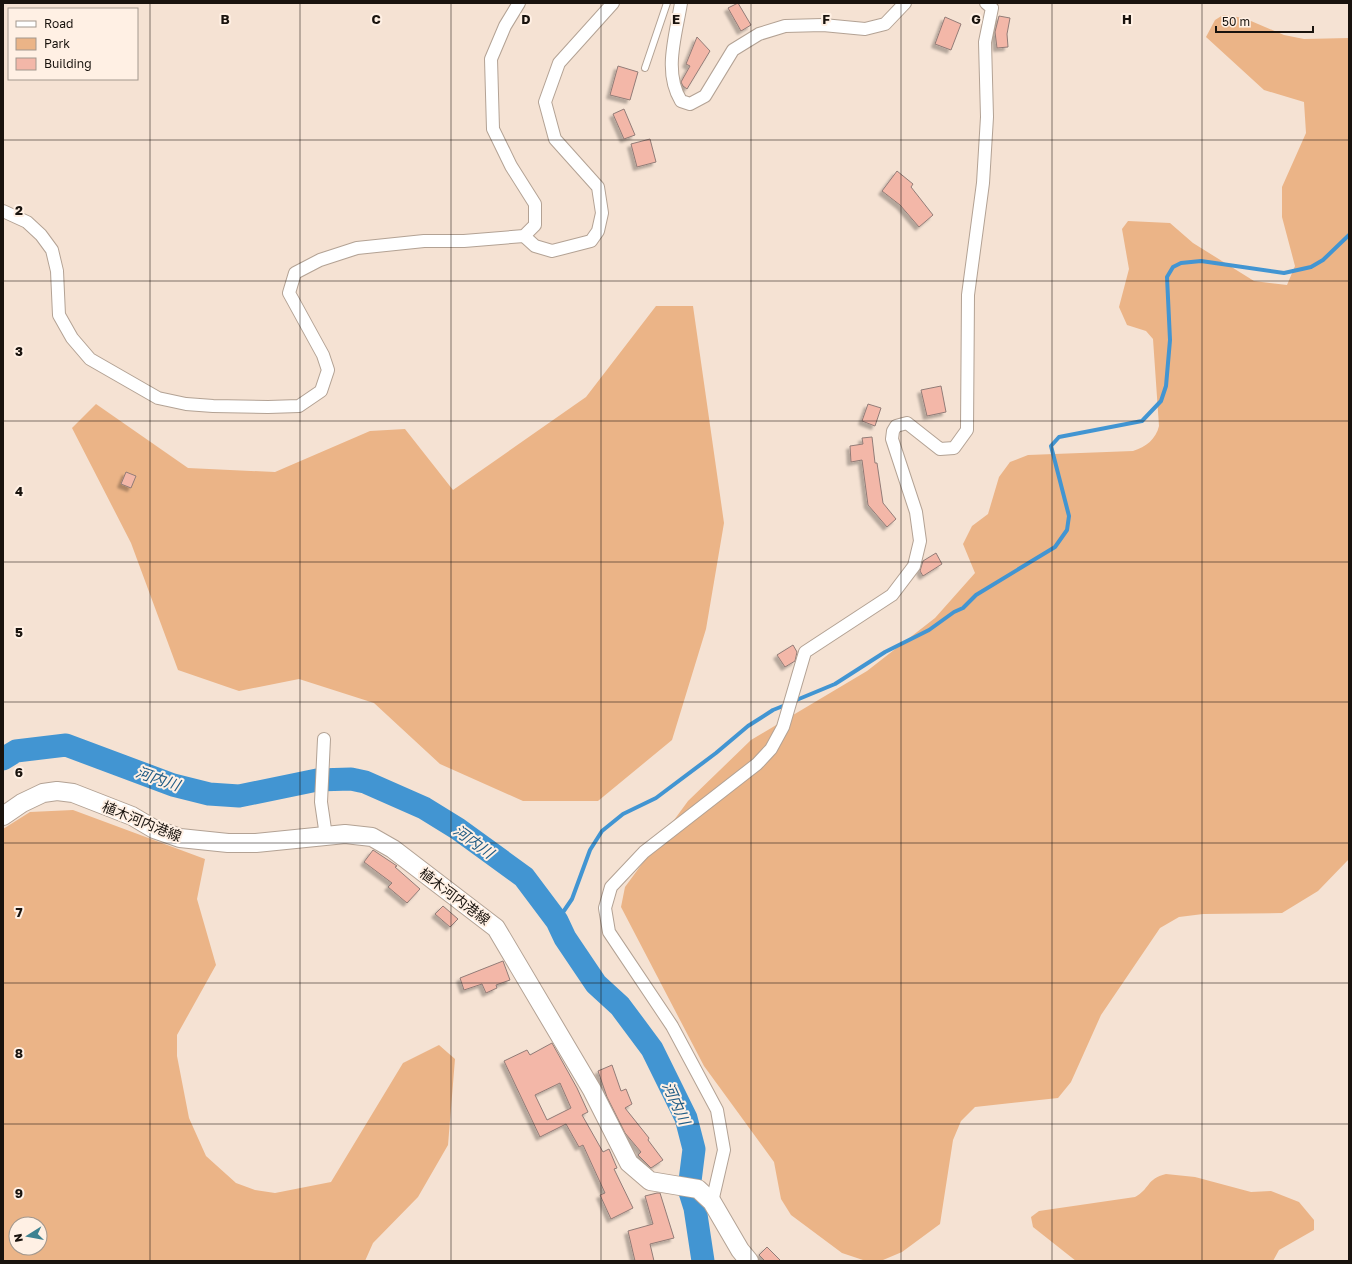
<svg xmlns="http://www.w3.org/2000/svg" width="1352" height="1264" viewBox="0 0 1352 1264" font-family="'Golos Text','Noto Sans JP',sans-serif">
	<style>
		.green { fill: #ebb487; fill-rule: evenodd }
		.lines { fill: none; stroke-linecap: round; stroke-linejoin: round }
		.stream { stroke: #4295d2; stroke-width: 4 }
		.river { stroke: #4295d2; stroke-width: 23 }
		.building { fill: #f3b7a8; stroke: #927c77; fill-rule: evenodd; filter: url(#shadow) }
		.lane-casing { stroke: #b3a294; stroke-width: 8 }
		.street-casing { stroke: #b3a294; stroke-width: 14 }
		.secondary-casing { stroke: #b3a294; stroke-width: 20 }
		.lane { stroke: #fff; stroke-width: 6 }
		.street { stroke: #fff; stroke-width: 12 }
		.secondary { stroke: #fff; stroke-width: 18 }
		.grid { fill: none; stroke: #19130e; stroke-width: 1; stroke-opacity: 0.55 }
		.labels { text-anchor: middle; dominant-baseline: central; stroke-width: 4; stroke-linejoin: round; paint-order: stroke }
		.street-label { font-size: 14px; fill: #19130e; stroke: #fff0e4 }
		.water-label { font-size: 15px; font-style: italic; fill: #205b84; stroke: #fff0e4 }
		.grid-label { font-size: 13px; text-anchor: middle; font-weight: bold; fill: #19130e; stroke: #fff0e4; stroke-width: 4; stroke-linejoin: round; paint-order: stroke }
	</style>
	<defs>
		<filter id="shadow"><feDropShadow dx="-3.5" dy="3.5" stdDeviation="1" flood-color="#0004"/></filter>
	</defs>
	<rect width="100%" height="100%" fill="#f5e2d3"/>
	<!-- green -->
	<g class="green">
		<path d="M1223 15 1244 18 1284 35 1304 39 1349 38V859L1318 891 1282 913 1203 914 1179 917 1160 928 1101 1015 1071 1082 1058 1098 975 1107 961 1121 953 1140 940 1224 902 1252 883 1260H863L842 1253 791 1215 781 1199 774 1162 704 1066 621 907 625 887 688 801 751 740 867 671 935 618 975 573 963 544 972 526 988 514 999 477 1010 462 1028 455 1133 451C1146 447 1156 439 1159 426L1153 339 1146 331 1127 325 1119 307 1129 269 1122 229 1128 221 1170 223 1193 243 1254 281 1287 285 1295 266 1282 217V187L1306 133 1304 102 1264 90 1206 37 1215 20Z"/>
		<polygon points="656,306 693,306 724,523 706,629 672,740 598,801 523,801 440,764 374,703 299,679 239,691 178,670 131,543 72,428 96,404 188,468 275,472 370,431 405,429 453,490 586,397"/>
		<path d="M73 810 205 859 197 899 216 965 177 1035V1056L189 1118 206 1156 236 1183 255 1190 275 1193 331 1182 403 1063 439 1045 455 1059 448 1145 418 1197 373 1243 365 1261H3V829L30 812ZM16 1224H40V1248H16Z"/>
		<path d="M1166 1174 1195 1177 1251 1192 1271 1191 1299 1202 1314 1220V1230L1279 1250 1273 1261H1076L1033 1227 1031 1217 1039 1211 1135 1197C1150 1189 1146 1179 1166 1174Z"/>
	</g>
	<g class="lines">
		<!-- stream -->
		<g class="stream">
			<polyline points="794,701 835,684 885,652 929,630 954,612 963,608 976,595 1055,547 1067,530 1069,516 1051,446 1059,437 1142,421 1161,401 1166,386 1170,340 1167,277 1173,267 1181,263 1201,261 1284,273 1311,267 1323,260 1349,235"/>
			<polyline points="557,921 572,899 590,850 602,831 623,814 656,798 716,753 748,726 773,710 788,704"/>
		</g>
		<!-- river -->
		<polyline class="river" points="3,759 16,751 66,745 173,785 209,794 239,796 317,780 351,779 365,782 424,808 458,829 524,877 557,921 565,938 596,984 620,1006 652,1049 686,1118 694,1149 689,1189 695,1208 703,1261"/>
	</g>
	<!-- building -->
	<g class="building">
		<polygon points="738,3 751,25 741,31 728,8"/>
		<polygon points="999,16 1010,18 1007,34 1008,47 997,48 995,32"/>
		<polygon points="945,17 961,24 951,50 935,44"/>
		<polygon points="697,37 710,51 687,89 683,86 681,82 690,66 686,64"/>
		<polygon points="618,66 638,72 630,100 610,95"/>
		<polygon points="624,109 635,135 624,139 613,114"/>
		<polygon points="650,139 656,162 637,167 631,144"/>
		<polygon points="897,171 913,184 911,187 933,215 919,227 900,205 882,191"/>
		<polygon points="941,386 946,412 927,416 921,390"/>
		<polygon points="868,404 881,408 875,426 862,421"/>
		<polygon points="872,437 875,463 877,463 883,503 896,519 887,527 868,505 862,460 851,462 850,446 863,444 862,438"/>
		<polygon points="126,472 136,476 131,488 121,484"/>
		<polygon points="936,553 942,564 923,576 920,571 923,561"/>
		<polygon points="793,645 797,652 795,661 785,667 777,655"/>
		<polygon points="373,850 397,866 395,867 420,889 407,903 388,887 392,883 364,862"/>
		<polygon points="443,906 458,919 450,927 435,914"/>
		<polygon points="503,961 510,980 496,985 497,988 486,993 482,984 464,990 460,978"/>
		<path d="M552 1043 577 1088 588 1112 582 1115 603 1152 609 1149 617 1168 614 1169 633 1208 611 1219 600 1195 605 1193 583 1145 579 1147 566 1124 540 1137 504 1061 527 1050 530 1055ZM560 1083 571 1108 547 1120 535 1095Z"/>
		<polygon points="612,1065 621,1091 626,1089 632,1104 625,1108 649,1138 648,1140 663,1160 651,1168 638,1155 641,1152 625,1133 607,1097 598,1071"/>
		<polygon points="657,1193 660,1193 674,1238 650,1244 654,1261 635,1261 628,1231 653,1224 645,1196"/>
		<polygon points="767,1247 781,1261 765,1261 759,1255"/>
	</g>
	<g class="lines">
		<defs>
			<polyline id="lane" points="645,68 667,3"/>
			<g id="street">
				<path d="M681 3C676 35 663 72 681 101L690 104 705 96 733 50 759 34 785 26 823 25 865 29 885 24 905 3"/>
				<polyline points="3,211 27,222 41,235 52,250 57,271 59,315 72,338 90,359 158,398 186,404 213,406 268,407 299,406 321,391 328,370 323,355 289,293 295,273 320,260 357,248 424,241 464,241 524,236 535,225 535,204 511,166 493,129 491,59 505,26 519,3"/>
				<polyline points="524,236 535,246 552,251 591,241 598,231 602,213 598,187 555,139 545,102 559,63 613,3"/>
				<polyline points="324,739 321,802 326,836"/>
				<polyline points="712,1202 724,1150 717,1110 672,1026 609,932 605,908 611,887 644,852 757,764 771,749 783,727 805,652 892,595 914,566 920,541 916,512 892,439 893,431 896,426 907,423 940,449 954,448 967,430 968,295 983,183 987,117 985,42 992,8 986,3"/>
			</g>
			<polyline id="secondary" points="3,816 22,803 43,793 57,791 73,793 132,816 154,829 180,838 228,843 256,843 345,834 372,837 393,849 496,928 592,1090 629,1163 650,1181 698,1189 712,1202 740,1250 749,1261"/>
		</defs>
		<!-- lane casing -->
		<use href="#lane" class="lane-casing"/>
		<!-- street casing -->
		<use href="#street" class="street-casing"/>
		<!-- secondary casing -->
		<use href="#secondary" class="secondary-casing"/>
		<!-- lane -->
		<use href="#lane" class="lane"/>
		<!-- street -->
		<use href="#street" class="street"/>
		<!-- secondary -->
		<use href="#secondary" class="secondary"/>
	</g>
	<!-- grid -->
	<path class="grid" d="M150 3V1261M300 3V1261M451 3V1261M601 3V1261M751 3V1261M901 3V1261M1052 3V1261M1202 3V1261M3 140H1349M3 281H1349M3 421H1349M3 562H1349M3 702H1349M3 843H1349M3 983H1349M3 1124H1349"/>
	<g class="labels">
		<!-- street labels -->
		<g class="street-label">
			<text transform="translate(142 821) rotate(22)">植木河内港線</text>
			<text transform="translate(455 896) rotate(37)">植木河内港線</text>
		</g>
		<!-- water labels -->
		<g class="water-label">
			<text transform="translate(158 778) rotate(19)">河内川</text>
			<text transform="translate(474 841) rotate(36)">河内川</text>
			<text transform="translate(677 1103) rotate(66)">河内川</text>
		</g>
	</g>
	<g class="grid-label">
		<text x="225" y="24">B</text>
		<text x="376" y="24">C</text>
		<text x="526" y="24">D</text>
		<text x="676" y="24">E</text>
		<text x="826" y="24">F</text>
		<text x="976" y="24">G</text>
		<text x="1127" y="24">H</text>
		<text x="19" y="215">2</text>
		<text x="19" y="356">3</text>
		<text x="19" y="496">4</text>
		<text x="19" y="637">5</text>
		<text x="19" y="777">6</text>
		<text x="19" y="917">7</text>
		<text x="19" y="1058">8</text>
		<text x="19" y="1198">9</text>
	</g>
	<!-- border -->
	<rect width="1352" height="1264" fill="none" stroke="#19130e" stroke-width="8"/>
	<!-- legend -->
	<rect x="8" y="8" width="130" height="72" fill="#fff0e4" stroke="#a3988e"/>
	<rect x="16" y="21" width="20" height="6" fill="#ffffff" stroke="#a3988e"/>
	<text x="44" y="28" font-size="12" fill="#19130e">Road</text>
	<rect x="16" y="38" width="20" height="12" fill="#ebb487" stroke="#a3988e"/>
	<text x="44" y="48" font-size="12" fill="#19130e">Park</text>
	<rect x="16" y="58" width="20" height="12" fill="#f3b7a8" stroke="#a3988e"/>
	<text x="44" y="68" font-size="12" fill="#19130e">Building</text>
	<!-- north arrow -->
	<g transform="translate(28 1236) rotate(259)"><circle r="19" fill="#fff0e4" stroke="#a3988e"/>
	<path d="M0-3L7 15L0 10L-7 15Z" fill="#3e8291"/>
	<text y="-6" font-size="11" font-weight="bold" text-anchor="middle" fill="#19130e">N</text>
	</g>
	<!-- scale -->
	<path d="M1216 26v6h97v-6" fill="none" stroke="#19130e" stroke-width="2"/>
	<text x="1222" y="26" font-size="12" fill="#19130e" stroke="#fff0e4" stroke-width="3" paint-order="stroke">50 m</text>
</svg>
